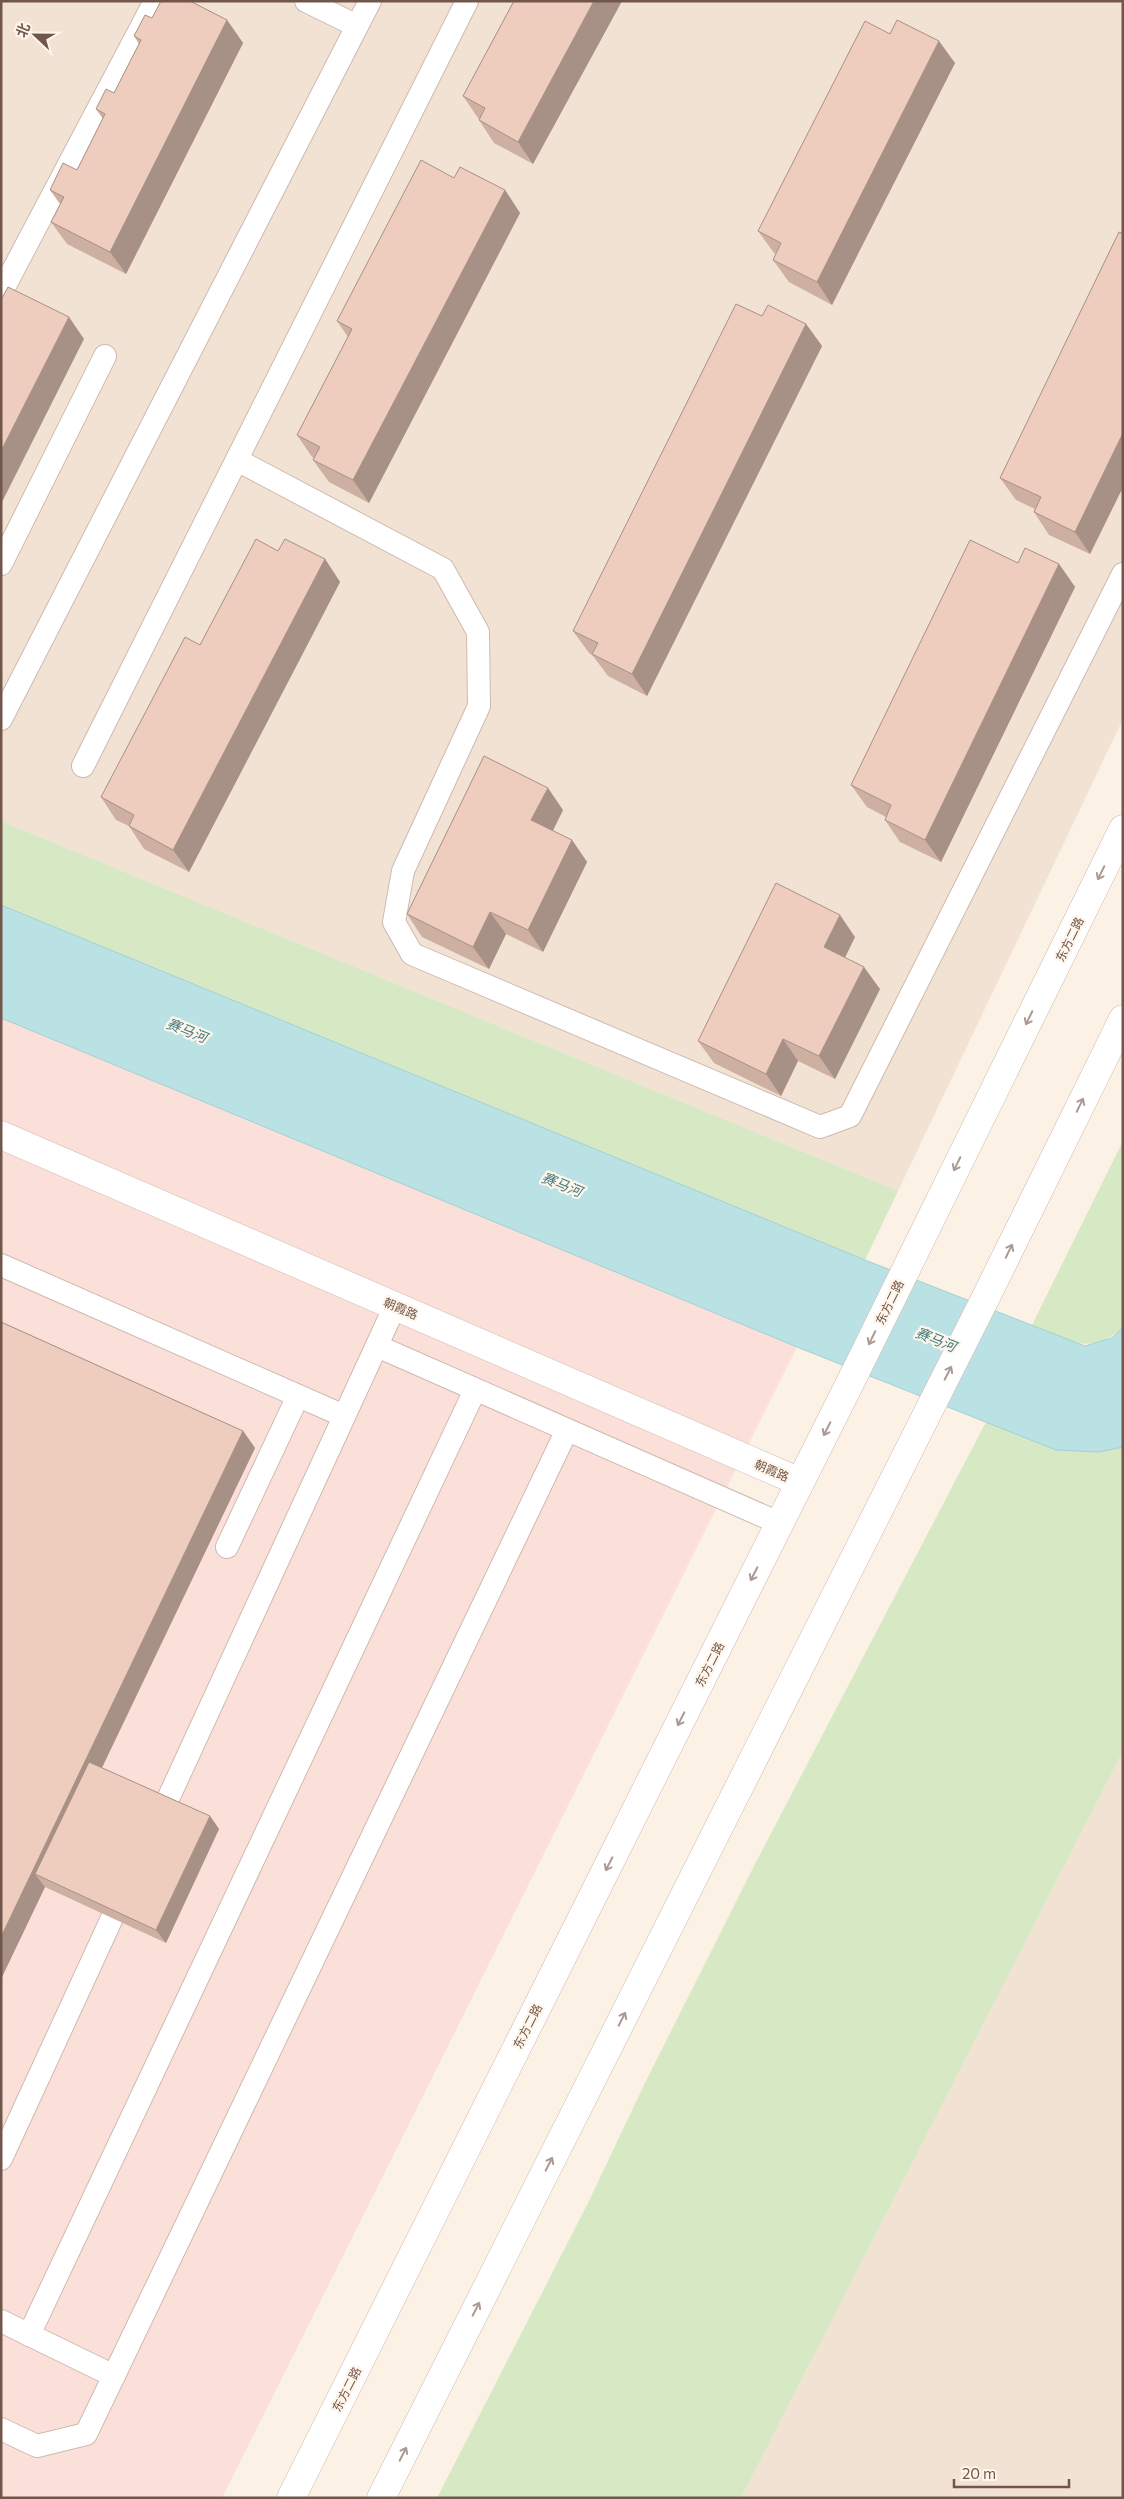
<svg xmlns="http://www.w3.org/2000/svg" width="1124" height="2499" viewBox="0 0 1124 2499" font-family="Commissioner,'Noto Sans SC',sans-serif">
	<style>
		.residential { fill: #f2e2d4 }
		.commercial { fill: #fbe0d9 }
		.green { fill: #d6e8c4 }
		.water { fill: #bae1e4; stroke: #a1d1d5 }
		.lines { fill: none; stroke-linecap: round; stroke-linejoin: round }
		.lane-casing { stroke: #cebaaf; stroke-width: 24 }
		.street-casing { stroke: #cebaaf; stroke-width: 29 }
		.secondary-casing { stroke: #d1b9ac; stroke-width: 29 }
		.lane { stroke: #fff; stroke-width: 22 }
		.street { stroke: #fff; stroke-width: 28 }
		.secondary { stroke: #fff; stroke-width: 28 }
		.wall { fill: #ceb0a3 }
		.shaded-wall { fill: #a79085 }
		.building { fill: #efcdbe; stroke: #a79085 }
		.oneway { stroke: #ab9a93 }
		.labels { text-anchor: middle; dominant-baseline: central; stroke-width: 4.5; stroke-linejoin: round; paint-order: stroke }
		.street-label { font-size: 12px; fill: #73564b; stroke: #fef5eb }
		.water-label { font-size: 14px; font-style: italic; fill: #43797e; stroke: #fef5eb }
	</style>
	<rect width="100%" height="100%" fill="#fbf1e5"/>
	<!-- residential -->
	<g class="residential">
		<polygon points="1,1 1123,1 1123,719 898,1191 1,821"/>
		<polygon points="1123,1751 1123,2498 741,2498"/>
	</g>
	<!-- commercial -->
	<polygon class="commercial" points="1,1018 797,1347 222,2498 1,2498"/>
	<!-- green -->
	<g class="green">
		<polygon points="1,821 898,1191 865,1260 1,905"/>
		<path d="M1123 1141V1327C1091 1358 1067 1339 1032 1325Z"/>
		<path d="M986 1422C1037 1442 1066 1459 1123 1447V1751L741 2498H437L588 2203 645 2083 754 1866Z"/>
	</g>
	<!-- water -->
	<polygon class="water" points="1,905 865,1260 1085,1346 1112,1338 1123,1327 1123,1447 1099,1452 1056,1450 797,1347 1,1018"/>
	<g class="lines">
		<defs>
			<g id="lane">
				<polyline points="306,1 357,26"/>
				<polyline points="1,293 155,1"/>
				<polyline points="237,460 443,569 478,632 479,706 403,871 394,922 412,954 820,1127 850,1116 1123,574"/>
				<polyline points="1,564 105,356"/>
				<polyline points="1,719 370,1"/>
				<polyline points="83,766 467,1"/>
				<polyline points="1,1265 344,1416"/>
				<polyline points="377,1346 779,1523"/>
				<polyline points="227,1547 298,1396"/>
				<polyline points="156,1825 395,1306"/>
				<polyline points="1,2159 124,1892"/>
				<polyline points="1,2321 114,2376"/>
				<polyline points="29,2335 475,1390"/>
				<polyline points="1,2429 37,2446 86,2434 567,1430"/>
			</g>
			<polyline id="street" points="1,1135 800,1482"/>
			<g id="secondary">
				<polyline points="291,2498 849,1385 1123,829"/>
				<polyline points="381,2498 987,1295 1123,1019"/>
			</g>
		</defs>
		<!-- lane casing -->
		<use href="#lane" class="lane-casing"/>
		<!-- street casing -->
		<use href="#street" class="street-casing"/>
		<!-- secondary casing -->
		<use href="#secondary" class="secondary-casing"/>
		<!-- lane -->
		<use href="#lane" class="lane"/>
		<!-- street -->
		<use href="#street" class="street"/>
		<!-- secondary -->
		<use href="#secondary" class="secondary"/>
	</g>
	<!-- wall -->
	<g class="wall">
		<polygon points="514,1 622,1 533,164 494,143 479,120 480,119 478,118 463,96"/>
		<polygon points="152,18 227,20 243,43 126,274 67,244 51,222 60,204 50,190 77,170 103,119 96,109 114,93 139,44 134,36"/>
		<polygon points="890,34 955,63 832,305 789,282 773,260 776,254 774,253 758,231"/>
		<polygon points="454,178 505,190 520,213 369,503 329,482 313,460 314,458 312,457 297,435 348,337 337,321"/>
		<polygon points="1123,234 1123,487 1090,554 1049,535 1034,512 1035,509 1016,500 1000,478"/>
		<polygon points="762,316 806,324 822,346 647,696 608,676 593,656 589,653 573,631"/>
		<polygon points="278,551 325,559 340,582 189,872 144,849 129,826 116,820 101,797 200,645"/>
		<polygon points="1018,563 1059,564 1075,587 941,862 900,842 885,820 886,817 867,807 851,785"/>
		<polygon points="563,810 553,831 572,840 587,862 543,952 506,934 489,969 422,937 407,914"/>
		<polygon points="855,937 845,958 880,989 835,1079 798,1061 781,1096 714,1063 698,1041"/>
		<polygon points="1,1322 243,1431 255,1448 102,1768 210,1816 219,1829 166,1943 45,1887 1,1979"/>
	</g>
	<!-- shaded-wall -->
	<g class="shaded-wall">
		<polygon points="594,1 622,1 533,164 518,142"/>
		<polygon points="227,20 243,43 126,274 110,252"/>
		<polygon points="939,41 955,63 832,305 817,282"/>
		<polygon points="505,190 520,213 369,503 353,480"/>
		<polygon points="69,317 84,339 1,504 1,451"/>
		<polygon points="806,324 822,346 647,696 632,674"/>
		<polygon points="1123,433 1123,487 1090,554 1075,532"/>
		<polygon points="325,559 340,582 189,872 173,850"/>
		<polygon points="1059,564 1075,587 941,862 925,840"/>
		<polygon points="548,788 563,810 547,842 531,820"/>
		<polygon points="572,840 587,862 543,952 528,930"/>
		<polygon points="490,912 506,934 489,969 473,947"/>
		<polygon points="840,915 855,937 839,969 824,947"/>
		<polygon points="864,967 880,989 835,1079 819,1056"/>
		<polygon points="783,1039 798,1061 781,1096 766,1074"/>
		<polygon points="243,1431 255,1448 48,1880 35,1874 45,1887 1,1979 1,1937"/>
		<polygon points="210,1816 219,1829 166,1943 156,1930"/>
	</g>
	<!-- building -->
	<g class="building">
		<polygon points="161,1 190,1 227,20 110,252 51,222 64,197 50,190 63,163 77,170 105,114 96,109 106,89 114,93 141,40 134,36 145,15 152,18"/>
		<polygon points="514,1 594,1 518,142 479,120 485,108 463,96"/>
		<polygon points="897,20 939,41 817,282 773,260 781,243 758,231 865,21 890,34"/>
		<polygon points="421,160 454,178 460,167 505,190 353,480 313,460 320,447 297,435 352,329 337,321"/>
		<polygon points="1119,232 1123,234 1123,433 1075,532 1034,512 1041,497 1000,478"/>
		<polygon points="8,287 69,317 1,451 1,300"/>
		<polygon points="736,304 762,316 768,305 806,324 632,674 592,654 598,643 573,631"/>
		<polygon points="256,539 278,551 285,539 325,559 173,850 129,826 134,815 101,797 185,637 200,645"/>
		<polygon points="970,540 1018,563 1025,548 1059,564 925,840 885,820 891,805 851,785"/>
		<polygon points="484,756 548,788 531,820 572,840 528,930 490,912 473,947 407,914"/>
		<polygon points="776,883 840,915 824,947 864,967 819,1056 783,1039 766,1074 698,1041"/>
		<polygon points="1,1322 243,1431 1,1937"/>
		<polygon points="89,1762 210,1816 156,1930 35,1874"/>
	</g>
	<!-- one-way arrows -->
	<defs><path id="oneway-shaft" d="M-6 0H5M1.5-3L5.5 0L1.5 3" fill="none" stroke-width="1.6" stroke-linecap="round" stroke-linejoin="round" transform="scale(1.25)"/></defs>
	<g class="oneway">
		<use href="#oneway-shaft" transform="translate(1101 873) rotate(116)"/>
		<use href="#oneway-shaft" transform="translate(1029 1018) rotate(116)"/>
		<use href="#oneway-shaft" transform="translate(1080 1105) rotate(-64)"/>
		<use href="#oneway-shaft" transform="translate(957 1164) rotate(116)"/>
		<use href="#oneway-shaft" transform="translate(1009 1251) rotate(-64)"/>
		<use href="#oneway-shaft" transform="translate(872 1338) rotate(116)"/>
		<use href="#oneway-shaft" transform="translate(948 1373) rotate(-63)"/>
		<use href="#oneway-shaft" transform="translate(827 1429) rotate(117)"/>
		<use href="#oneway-shaft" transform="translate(754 1574) rotate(117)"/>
		<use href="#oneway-shaft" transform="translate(681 1719) rotate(117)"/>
		<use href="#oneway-shaft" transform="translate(609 1864) rotate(117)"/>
		<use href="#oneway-shaft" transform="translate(622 2019) rotate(-63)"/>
		<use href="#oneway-shaft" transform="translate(549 2164) rotate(-63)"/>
		<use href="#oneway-shaft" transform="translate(476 2309) rotate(-63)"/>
		<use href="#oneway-shaft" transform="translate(403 2454) rotate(-63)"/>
	</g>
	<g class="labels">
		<!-- street labels -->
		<g class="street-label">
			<text transform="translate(1069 939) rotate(-64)">东方二路</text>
			<text transform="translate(889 1302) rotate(-64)">东方二路</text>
			<text transform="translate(401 1308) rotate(23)">朝霞路</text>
			<text transform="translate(772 1470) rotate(23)">朝霞路</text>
			<text transform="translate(709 1664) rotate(-63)">东方二路</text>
			<text transform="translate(527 2026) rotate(-63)">东方二路</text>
			<text transform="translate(346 2389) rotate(-63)">东方二路</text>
		</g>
		<!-- water labels -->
		<g class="water-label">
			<text transform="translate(187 1030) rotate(22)">赛马河</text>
			<text transform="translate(562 1184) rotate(22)">赛马河</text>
			<text transform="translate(936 1339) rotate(22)">赛马河</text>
		</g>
	</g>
	<!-- border -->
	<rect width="1124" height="2499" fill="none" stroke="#73564b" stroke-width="5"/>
	<!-- north arrow -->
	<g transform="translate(35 35) rotate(292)" stroke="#fef5eb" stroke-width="4" paint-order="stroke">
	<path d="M0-4L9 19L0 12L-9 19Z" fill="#73564b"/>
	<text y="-8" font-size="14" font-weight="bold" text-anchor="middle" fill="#73564b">北</text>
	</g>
	<!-- scale -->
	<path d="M954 2479v8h115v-8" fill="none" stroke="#73564b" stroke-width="2.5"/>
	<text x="962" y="2479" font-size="15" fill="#73564b" stroke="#fef5eb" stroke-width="4" paint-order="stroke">20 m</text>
</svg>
